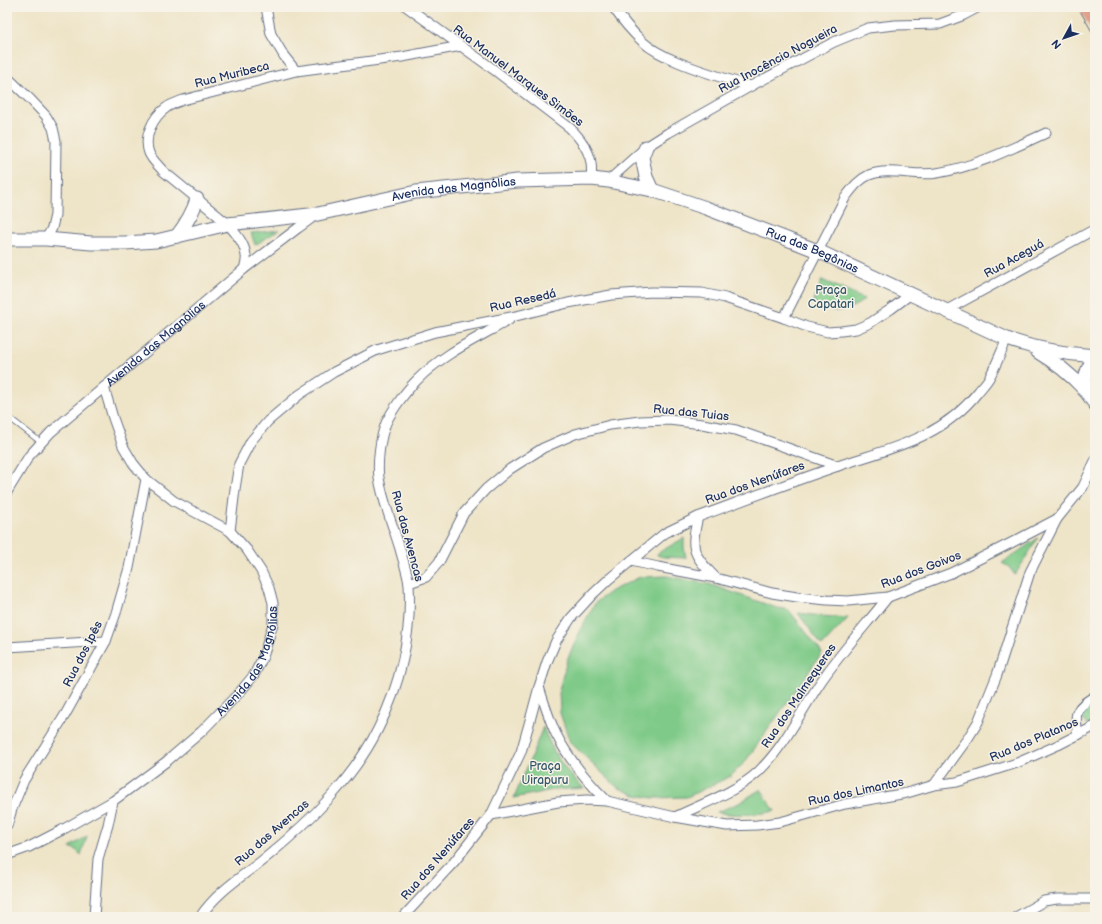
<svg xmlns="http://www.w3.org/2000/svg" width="1102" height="924" viewBox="0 0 1102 924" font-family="'Balsamiq Sans',sans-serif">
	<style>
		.green { fill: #7fca88; stroke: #4d7c73 }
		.building { fill: #e09f89 }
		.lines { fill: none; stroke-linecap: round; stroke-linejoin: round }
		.service-casing { stroke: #656e83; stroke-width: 6 }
		.minor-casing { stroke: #656e83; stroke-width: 11 }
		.secondary-casing { stroke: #656e83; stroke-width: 15 }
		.service { stroke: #fff; stroke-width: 4.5 }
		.minor { stroke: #fff; stroke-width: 9 }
		.secondary { stroke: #fff; stroke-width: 13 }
		.labels { text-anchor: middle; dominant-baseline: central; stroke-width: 3; stroke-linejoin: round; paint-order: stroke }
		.street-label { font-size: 12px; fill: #1b2f5e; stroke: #f7f3e8 }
		.park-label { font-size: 12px; fill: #345668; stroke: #f7f3e8 }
	</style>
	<rect width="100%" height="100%" fill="#f7f3e8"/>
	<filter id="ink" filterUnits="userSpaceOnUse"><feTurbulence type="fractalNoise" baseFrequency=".025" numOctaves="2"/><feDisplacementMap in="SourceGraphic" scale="8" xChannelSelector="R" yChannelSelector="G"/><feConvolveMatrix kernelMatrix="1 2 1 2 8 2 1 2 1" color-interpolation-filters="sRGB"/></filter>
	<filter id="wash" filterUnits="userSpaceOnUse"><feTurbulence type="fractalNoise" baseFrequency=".012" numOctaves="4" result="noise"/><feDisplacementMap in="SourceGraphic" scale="16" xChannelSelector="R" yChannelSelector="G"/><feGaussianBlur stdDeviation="0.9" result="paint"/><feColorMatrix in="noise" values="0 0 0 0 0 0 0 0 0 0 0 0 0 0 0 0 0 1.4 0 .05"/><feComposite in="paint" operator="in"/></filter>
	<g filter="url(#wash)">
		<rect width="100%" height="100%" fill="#eee4c7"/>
		<!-- green -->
		<g class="green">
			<polygon points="279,230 255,245 251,233"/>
			<path d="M822 280 864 299C861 303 858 304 854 306 836 314 830 311 813 303Z"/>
			<polygon points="684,538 684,548 686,558 663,557 657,555 658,553"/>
			<polygon points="1038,538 1015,575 1009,567 1002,563"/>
			<polygon points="667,576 709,584 774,607 789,610 822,653 745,762 731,776 687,797 654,798 635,795 617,787 570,742 560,713 559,690 567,660 583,625 595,603 611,591 640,577"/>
			<polygon points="798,613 821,616 848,618 822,646"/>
			<polygon points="1095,700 1095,722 1088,726 1079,714 1083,708"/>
			<path d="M543 727C554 754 562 768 584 788L553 790 514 798 530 760Z"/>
			<path d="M761 789 764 795 775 811C757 815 735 816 717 812L739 803Z"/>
			<polygon points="87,836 81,855 76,850 70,847"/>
		</g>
		<g id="blocks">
			<!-- building -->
			<polygon class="building" points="1078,7 1095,7 1095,37"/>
		</g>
	</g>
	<g filter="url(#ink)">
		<use href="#blocks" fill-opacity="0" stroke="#656e83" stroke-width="1"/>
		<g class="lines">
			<defs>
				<polyline id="service" points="7,416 42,443"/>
				<g id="minor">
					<polyline points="266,7 271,34 284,56 296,71"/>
					<path d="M407 7 493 69 570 128C579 137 589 149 591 163 592 168 591 174 592 179"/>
					<path d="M613 7C622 20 632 32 643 42 653 51 666 57 678 62 702 72 726 79 751 86"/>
					<polyline points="7,77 31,100 46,116 53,128 56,141 55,215 52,228 46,239"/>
					<polyline points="608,181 646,147 668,133 751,86 834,42 868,28 895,25 940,24 964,15 979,7"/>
					<path d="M244 269C245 265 247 260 246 256 245 243 235 233 228 224L163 171C158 165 152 160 149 153 143 137 153 117 166 108 171 104 178 102 183 100L296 71 402 57 461 46"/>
					<polyline points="945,311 1095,229"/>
					<path d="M784 318 845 198C852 189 858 180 869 175 890 167 915 177 937 173 974 167 1011 149 1046 133"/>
					<path id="s1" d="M7 492 29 456 51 432 244 269 298 228 316 215"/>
					<path d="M698 517C690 549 692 554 716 578"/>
					<polyline points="230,531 235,489 239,464 251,441 268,421 299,395 334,372 377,350 435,332 516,316 568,303 611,295 652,292 702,293 725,298 784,318 807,327 828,332 841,331 856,329 870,323 891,309 911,294"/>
					<polyline points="631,561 658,567 716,578 772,593 797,597 827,600 848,601 888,597 951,573 1011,543 1057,519 1083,487 1095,461"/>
					<polyline points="409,583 426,577 439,562 464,513 486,489 510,469 543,448 575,434 610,425 640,421 669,420 702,424 736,430 782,446 838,466"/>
					<polyline points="7,647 106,641"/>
					<path d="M539 687C544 703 549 719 556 734 569 760 587 781 607 801"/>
					<path d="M1078 735C1074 712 1075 708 1095 696"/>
					<polyline points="934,785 968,738 978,722 997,675 1030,572 1057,519"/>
					<polyline points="491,815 558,802 586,800 607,801 675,817 727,826 757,825 780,822 845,804 907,793 934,785 957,782 979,775 1017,763 1058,745 1095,726"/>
					<path d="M675 817C702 804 736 792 758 772 785 746 801 711 822 680 842 651 866 625 888 597"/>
					<polyline points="7,826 12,809 24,780 65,715 106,641 116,613 129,568 146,479"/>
					<path id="s2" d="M7 855 29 847 62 830 113 801 167 761 201 732 239 693 254 675 263 657 273 624V603L269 588 261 571 247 550 230 531 174 501 146 479 133 463 123 446 113 418 104 387"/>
					<polyline points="94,917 98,859 108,825 113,801"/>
					<path d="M200 917C218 890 245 875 269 855 311 820 353 779 378 729 400 686 412 634 409 585 408 574 403 561 400 549 393 526 383 502 379 478 377 462 380 438 386 423 392 410 406 391 416 381 442 354 478 338 509 320"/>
					<path d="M403 917 454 862 491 815 521 752 529 724 539 687 547 662 556 641 571 618 593 594 609 579 665 533 698 517C744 500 791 482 838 466 891 448 941 439 978 392 982 387 986 383 989 378 996 366 1001 352 1007 339"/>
					<polyline points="1016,917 1044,901 1057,899 1095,899"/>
				</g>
				<g id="secondary">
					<polyline points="646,147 642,157 646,177 652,190"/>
					<path d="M177 236C186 224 193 213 197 199"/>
					<path id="s3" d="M7 239H46L91 243H125L156 241 228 224 318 214 416 192 517 181 592 179 608 181 652 190 706 208 818 251 1007 339C1035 349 1065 354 1095 356"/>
					<path d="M1038 352C1055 362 1070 374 1084 389 1088 394 1091 399 1095 404"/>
					<path d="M1084 390C1085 375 1087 369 1095 356"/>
				</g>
			</defs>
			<!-- service casing -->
			<use href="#service" class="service-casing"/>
			<!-- minor casing -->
			<use href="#minor" class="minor-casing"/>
			<!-- secondary casing -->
			<use href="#secondary" class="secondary-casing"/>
			<!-- service -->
			<use href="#service" class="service"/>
			<!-- minor -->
			<use href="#minor" class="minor"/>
			<!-- secondary -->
			<use href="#secondary" class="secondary"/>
		</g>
	</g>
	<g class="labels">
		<!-- street labels -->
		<g class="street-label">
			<text transform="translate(778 59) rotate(-28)">Rua Inocêncio Nogueira</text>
			<text transform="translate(232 75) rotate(-14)">Rua Muribeca</text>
			<text transform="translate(518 76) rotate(37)">Rua Manuel Marques Simões</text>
			<text stroke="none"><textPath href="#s3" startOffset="452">Avenida das Magnólias</textPath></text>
			<text stroke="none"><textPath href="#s3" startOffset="823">Rua das Begônias</textPath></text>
			<text transform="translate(1014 259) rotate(-29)">Rua Aceguá</text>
			<text transform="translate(523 301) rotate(-13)">Rua Resedá</text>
			<text stroke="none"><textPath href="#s1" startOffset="212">Avenida das Magnólias</textPath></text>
			<text transform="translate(691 413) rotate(6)">Rua das Tuias</text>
			<text transform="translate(755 483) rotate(-20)">Rua dos Nenúfares</text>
			<text transform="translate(407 536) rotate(75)">Rua das Avencas</text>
			<text transform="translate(921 570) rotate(-21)">Rua dos Goivos</text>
			<text transform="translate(83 654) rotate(-63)">Rua dos Ipês</text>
			<text stroke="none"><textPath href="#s2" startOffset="319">Avenida das Magnólias</textPath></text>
			<text transform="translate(799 696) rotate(-56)">Rua dos Malmequeres</text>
			<text transform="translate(1034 740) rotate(-23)">Rua dos Platanos</text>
			<text transform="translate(856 792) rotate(-12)">Rua dos Limantos</text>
			<text transform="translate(272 833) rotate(-41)">Rua das Avencas</text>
			<text transform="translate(438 859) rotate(-49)">Rua dos Nenúfares</text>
		</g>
		<!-- park labels -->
		<g class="park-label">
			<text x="831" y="290">Praça<tspan x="831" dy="14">Capatari</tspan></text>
			<text x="545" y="766">Praça<tspan x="545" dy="14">Uirapuru</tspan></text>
		</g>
	</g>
	<!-- margin -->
	<rect width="1102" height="924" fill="none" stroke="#f7f3e8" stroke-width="24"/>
	<!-- north arrow -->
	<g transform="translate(1064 38) rotate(230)" stroke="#f7f3e8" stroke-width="3" paint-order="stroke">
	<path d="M0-3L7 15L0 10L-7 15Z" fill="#1b2f5e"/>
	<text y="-6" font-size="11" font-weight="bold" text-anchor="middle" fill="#1b2f5e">N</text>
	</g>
</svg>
